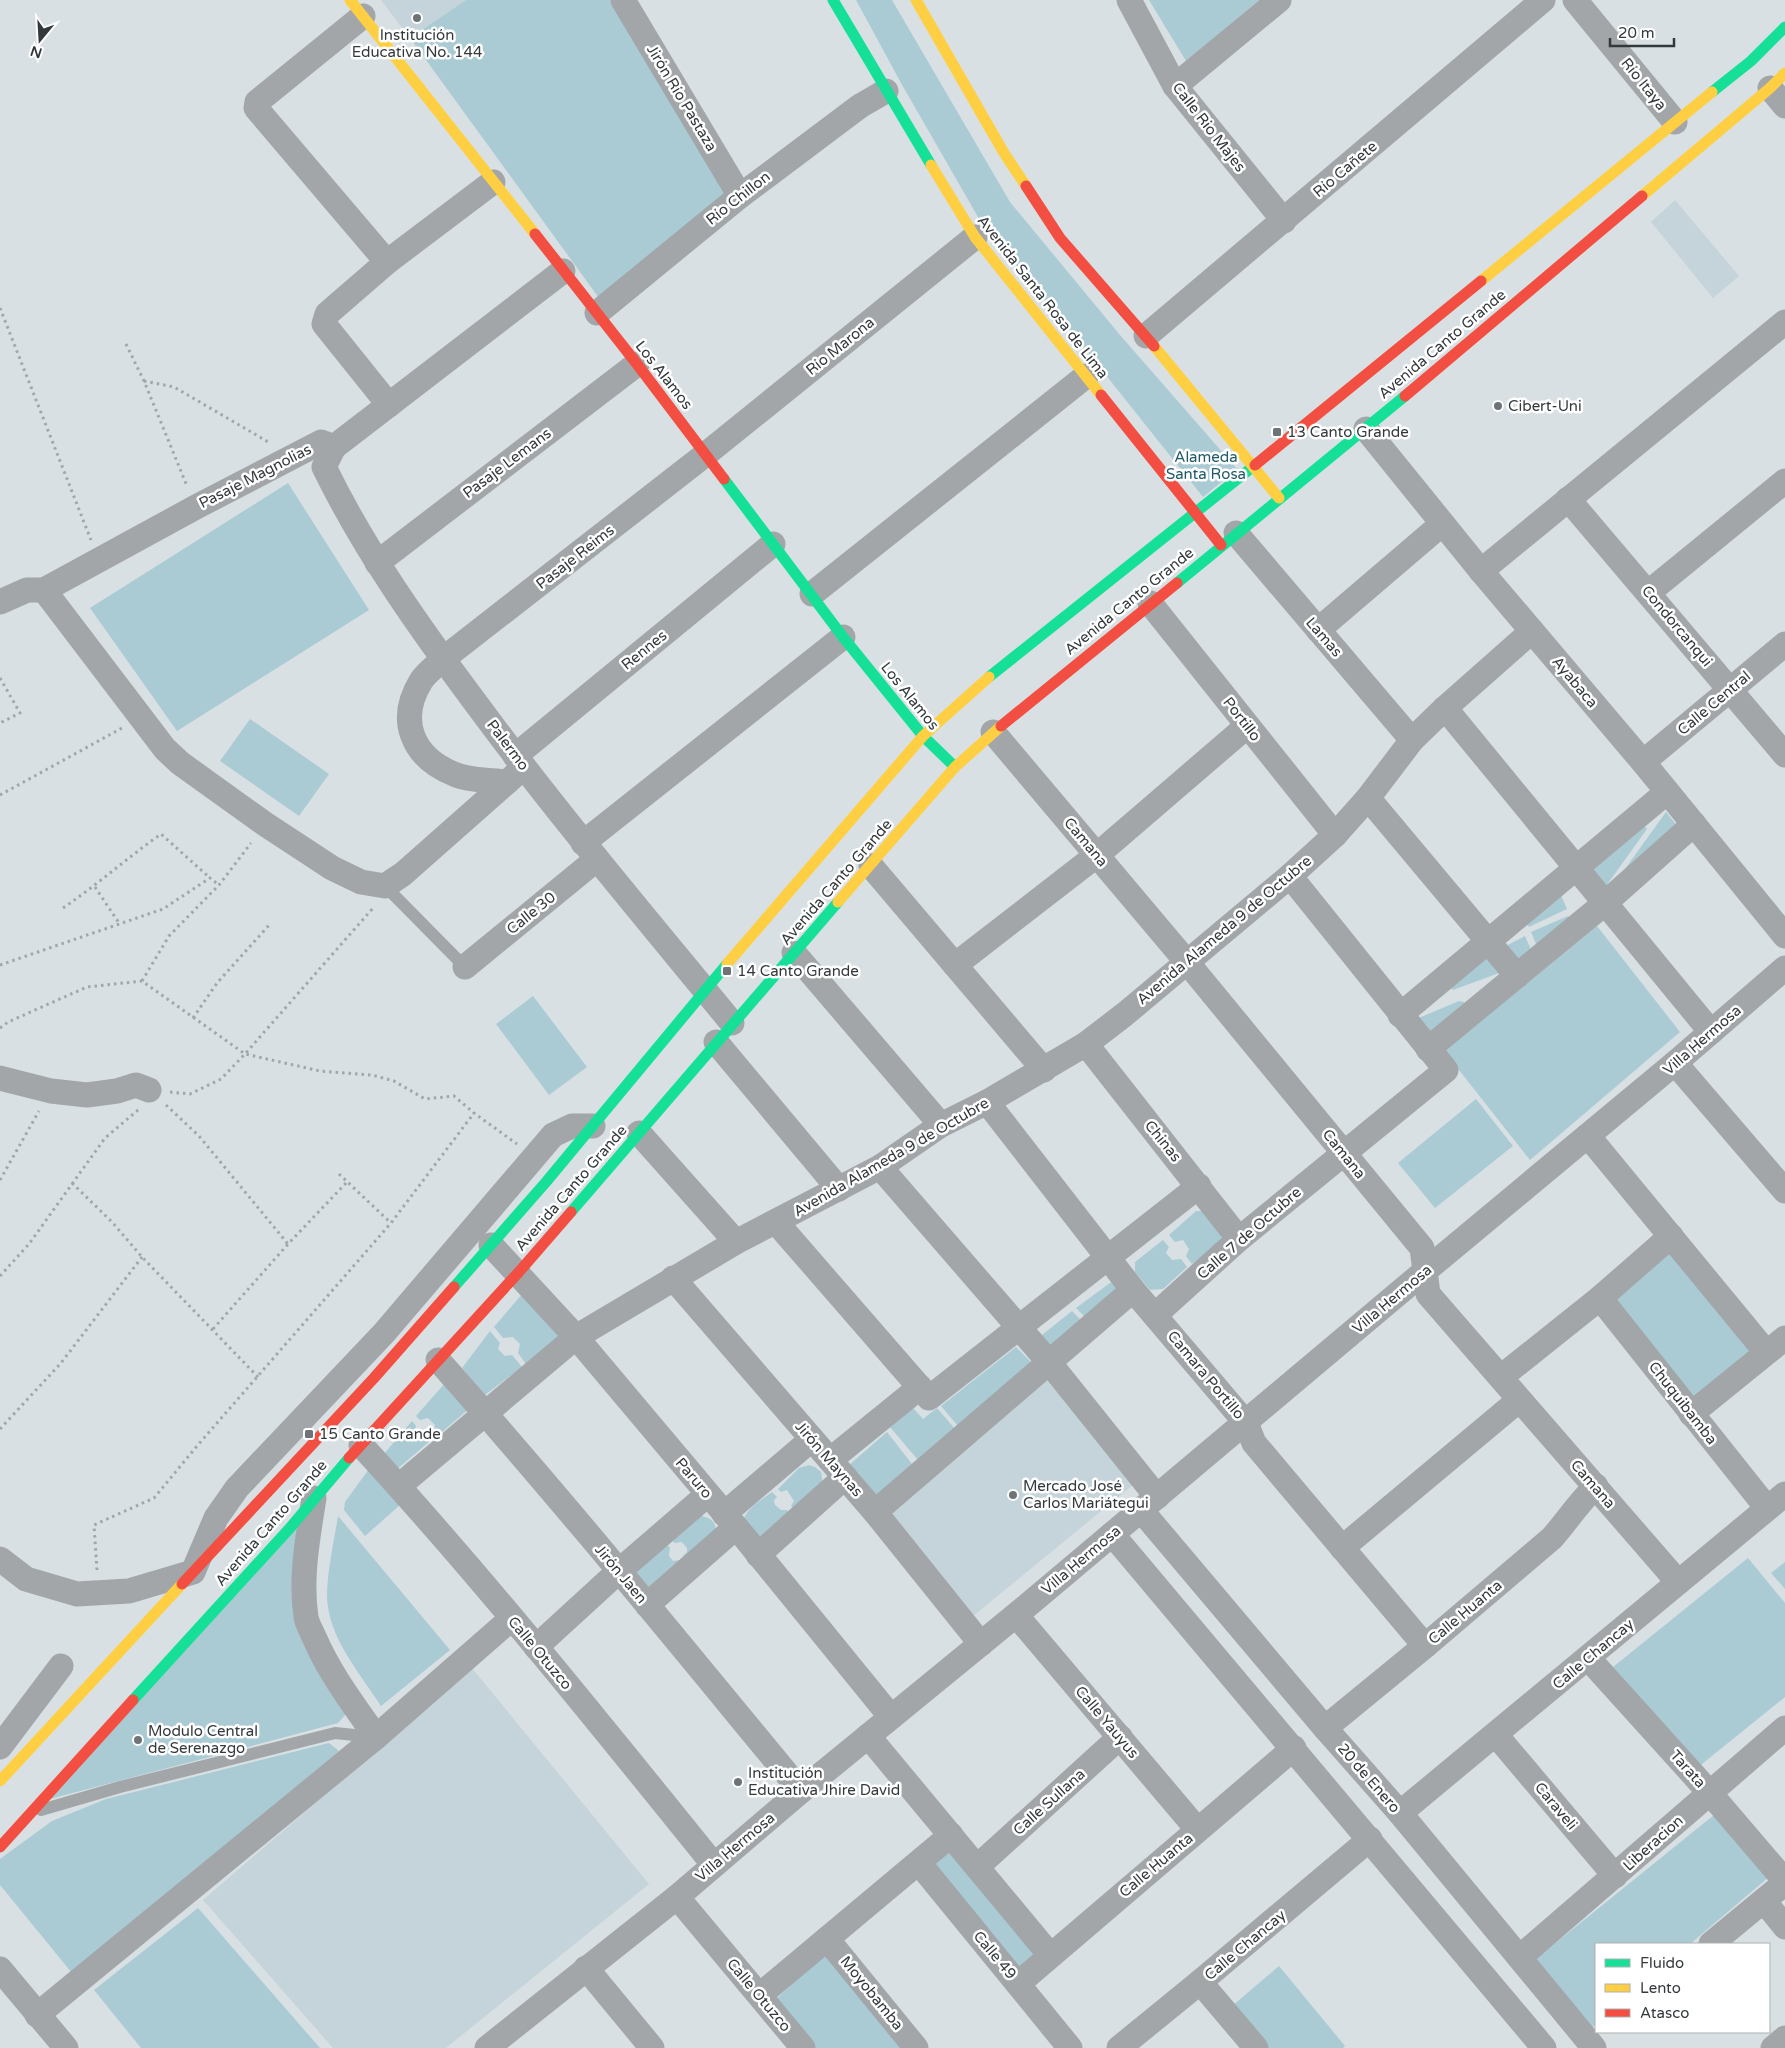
<svg xmlns="http://www.w3.org/2000/svg" width="1785" height="2048" viewBox="0 0 1785 2048" font-family="'Varela Round',sans-serif">
	<style>
		.built { fill: #c5d4da }
		.green { fill: #aacbd4 }
		.lines { fill: none; stroke-linecap: round; stroke-linejoin: round }
		.path { stroke: #a2a6a8; stroke-width: 3; stroke-dasharray: 2.5 4; stroke-linecap: butt }
		.lane { stroke: #a2a6a8; stroke-width: 12 }
		.street { stroke: #a2a6a8; stroke-width: 25 }
		.fast { stroke: #16e098; stroke-width: 11 }
		.slow { stroke: #ffcf43; stroke-width: 11 }
		.jam { stroke: #f24e42; stroke-width: 11 }
		.poi-dot { fill: #6d7376; stroke: #fff; stroke-width: 2 }
		.labels { text-anchor: middle; dominant-baseline: central; stroke-width: 5; stroke-linejoin: round; paint-order: stroke }
		.poi-label { font-size: 15px; fill: #33393b; stroke: #fff; text-anchor: start }
		.street-label { font-size: 15px; fill: #33393b; stroke: #fff }
		.park-label { font-size: 15px; fill: #205a69; stroke: #fff }
	</style>
	<rect width="100%" height="100%" fill="#d8e0e3"/>
	<!-- built -->
	<g class="built">
		<polygon points="381,0 466,0 410,38"/>
		<polygon points="1675,200 1739,276 1713,298 1651,222"/>
		<polygon points="1052,1373 1139,1480 972,1617 888,1511"/>
		<polygon points="472,1668 649,1884 446,2048 333,2048 203,1900"/>
	</g>
	<!-- green -->
	<g class="green">
		<polygon points="466,0 610,0 726,195 599,298 410,38"/>
		<polygon points="856,0 892,0 1010,202 1120,335 1237,469 1203,497 1089,354 982,224 901,83"/>
		<polygon points="1149,0 1259,0 1186,61"/>
		<polygon points="288,483 369,610 177,731 90,608"/>
		<polygon points="250,719 329,774 299,816 220,761"/>
		<polygon points="1666,812 1679,828 1622,873"/>
		<polygon points="1643,825 1647,829 1606,886 1590,871"/>
		<polygon points="1561,895 1567,909 1529,927 1526,923"/>
		<polygon points="1568,916 1571,919 1537,946 1531,932"/>
		<polygon points="1597,926 1680,1032 1530,1160 1444,1051"/>
		<polygon points="1525,936 1532,952 1516,964 1504,947"/>
		<polygon points="1487,957 1499,973 1453,990 1451,988"/>
		<polygon points="533,996 587,1067 549,1095 496,1024"/>
		<polygon points="1459,1001 1464,1002 1465,1006 1428,1037 1414,1020"/>
		<polygon points="1476,1099 1513,1146 1435,1208 1398,1163"/>
		<path d="M1196 1211H1204L1223 1233C1220 1247 1203 1256 1192 1264L1186 1256 1189 1249 1183 1240 1175 1242 1169 1235Z"/>
		<polygon points="1163,1240 1169,1247 1166,1253 1172,1260 1181,1259 1187,1267 1163,1289 1150,1290 1135,1272 1135,1262"/>
		<polygon points="1671,1245 1757,1352 1691,1404 1609,1300"/>
		<polygon points="1115,1282 1118,1289 1086,1318 1076,1308 1110,1283"/>
		<polygon points="523,1293 560,1335 526,1364 518,1353 520,1344 513,1337 503,1338 494,1327"/>
		<polygon points="1072,1311 1083,1322 1049,1348 1042,1335"/>
		<polygon points="490,1331 500,1343 498,1349 505,1356 512,1355 522,1367 485,1395 462,1368"/>
		<polygon points="1016,1347 1032,1363 958,1426 941,1406"/>
		<polygon points="446,1382 470,1408 436,1437 433,1434 435,1425 428,1418 420,1420 416,1416"/>
		<polygon points="913,1408 923,1419 937,1408 955,1429 918,1460 890,1427"/>
		<polygon points="412,1421 416,1426 415,1432 424,1440 429,1439 430,1441 396,1470 383,1455"/>
		<polygon points="887,1432 912,1464 878,1494 873,1495 848,1466"/>
		<polygon points="809,1465 815,1467 821,1472 823,1485 795,1511 791,1506 794,1501 787,1490 781,1492 778,1489 799,1468"/>
		<polygon points="369,1469 400,1505 365,1536 344,1510 345,1502"/>
		<path d="M772 1492 777 1497 774 1500 775 1505 781 1510H787L791 1515 758 1538 743 1523C745 1508 762 1500 772 1492Z"/>
		<path d="M338 1516 450 1650 381 1706C359 1672 326 1635 327 1593 328 1567 334 1541 338 1516Z"/>
		<path d="M702 1516C710 1518 714 1520 716 1529L688 1562 683 1556 687 1552V1548L682 1542 675 1543 670 1539 695 1518Z"/>
		<polygon points="305,1518 299,1590 346,1714 338,1723 50,1799"/>
		<polygon points="665,1542 670,1548 669,1556 673,1561 679,1560 684,1565 658,1587 646,1588 636,1577 637,1570"/>
		<polygon points="1748,1558 1785,1603 1785,1697 1697,1768 1613,1667"/>
		<polygon points="1785,1562 1785,1589 1771,1573"/>
		<polygon points="329,1743 339,1751 72,1973 0,1885 0,1859 52,1821 106,1799"/>
		<polygon points="1714,1815 1770,1876 1690,1944 1596,1944 1596,2024 1592,2028 1535,1962 1537,1958"/>
		<polygon points="951,1851 1038,1956 1016,1975 929,1869"/>
		<polygon points="198,1908 320,2048 141,2048 94,1990"/>
		<polygon points="825,1953 908,2048 815,2048 775,2000"/>
		<polygon points="1279,1966 1345,2046 1343,2048 1265,2048 1232,2006"/>
	</g>
	<g class="lines">
		<!-- path -->
		<g class="path">
			<polyline points="0,308 91,540"/>
			<polyline points="126,344 144,381 187,486"/>
			<polyline points="144,381 174,387 270,443"/>
			<polyline points="0,678 20,713 0,723"/>
			<polyline points="0,795 122,728"/>
			<polyline points="95,887 119,923"/>
			<path d="M63 908C97 885 127 858 161 834L210 878"/>
			<polyline points="0,965 163,909 210,878 219,885"/>
			<polyline points="142,981 169,936 219,885 251,843"/>
			<polyline points="193,1018 217,983 271,923"/>
			<polyline points="0,1028 8,1022 87,987 142,981 245,1054 320,1071 372,1075 394,1081 425,1099 454,1096 474,1113 517,1144"/>
			<polyline points="170,1092 190,1094 221,1079 245,1054 373,908"/>
			<polyline points="166,1105 199,1136 288,1244"/>
			<polyline points="339,1174 391,1223"/>
			<polyline points="0,1180 39,1111"/>
			<polyline points="72,1183 112,1222 142,1257 258,1377"/>
			<polyline points="0,1276 29,1244 105,1138 138,1110"/>
			<polyline points="213,1329 288,1244 347,1182"/>
			<polyline points="0,1429 61,1363 142,1257"/>
			<polyline points="97,1570 94,1525 154,1498 197,1446 391,1223 474,1113"/>
		</g>
		<!-- lane -->
		<g class="lane">
			<polyline points="385,886 465,967"/>
			<polyline points="41,1810 120,1787 335,1733 374,1737"/>
		</g>
		<!-- street -->
		<g class="street">
			<polyline points="623,0 740,196"/>
			<polyline points="1129,0 1175,86 1284,221"/>
			<polyline points="1575,0 1675,122"/>
			<polyline points="363,16 257,102 256,108 387,262"/>
			<polyline points="1175,86 1279,0"/>
			<polyline points="1770,88 1785,106"/>
			<polyline points="597,313 740,196 860,106 886,91"/>
			<polyline points="1146,336 1543,0"/>
			<polyline points="389,405 324,324 327,314 387,262 493,182"/>
			<polyline points="1366,429 1481,571 1643,762 1785,936"/>
			<path d="M334 447 324 467C365 551 419 627 475 702 556 812 645 917 732 1023"/>
			<polyline points="1568,499 1785,755"/>
			<polyline points="1236,533 1412,740"/>
			<polyline points="377,563 637,364"/>
			<polyline points="1481,571 1785,322"/>
			<polyline points="44,590 165,749 180,763 265,824 332,868 361,882 385,886 403,874 515,775"/>
			<polyline points="1649,592 1785,481"/>
			<polyline points="812,594 1086,376"/>
			<polyline points="0,602 27,590 44,590 196,507 321,442 334,447 563,271"/>
			<polyline points="1150,603 1335,835"/>
			<polyline points="1318,630 1442,524"/>
			<polyline points="1445,708 1711,1032"/>
			<polyline points="993,732 1186,961 1422,1248 1428,1294 1678,1582"/>
			<polyline points="515,756 773,544"/>
			<polyline points="1643,762 1785,644"/>
			<path d="M507 782C490 780 470 781 454 774 412 757 397 720 421 681 426 673 436 666 443 659L706 454 975 237"/>
			<polyline points="1368,798 1517,976"/>
			<polyline points="583,843 843,637"/>
			<polyline points="871,866 1044,1070"/>
			<polyline points="794,953 941,1125"/>
			<polyline points="955,965 1097,855 1247,726"/>
			<polyline points="465,967 597,859"/>
			<polyline points="1400,1015 1667,792"/>
			<polyline points="716,1042 839,1189"/>
			<polyline points="1086,1044 1239,1239"/>
			<polyline points="1428,1049 1604,904 1694,824"/>
			<polyline points="1675,1063 1785,1191"/>
			<polyline points="0,1078 51,1091 87,1095 117,1091 136,1085 149,1090"/>
			<polyline points="987,1102 1133,1290 1246,1423 1254,1443 1425,1646"/>
			<polyline points="639,1133 736,1242"/>
			<polyline points="1588,1136 1766,1352"/>
			<polyline points="880,1167 1048,1361 1157,1497"/>
			<polyline points="776,1222 929,1398 1199,1186"/>
			<polyline points="491,1245 576,1337 746,1539 891,1717"/>
			<polyline points="673,1278 875,1512 981,1644"/>
			<polyline points="1600,1298 1767,1508"/>
			<polyline points="1155,1315 1239,1239 1446,1070 1290,876"/>
			<path d="M438 1360C563 1500 681 1646 801 1791"/>
			<polyline points="1501,1377 1600,1298 1671,1236"/>
			<polyline points="1691,1414 1785,1338"/>
			<path d="M361 1445C485 1580 599 1723 714 1865"/>
			<polyline points="830,1460 920,1387"/>
			<polyline points="399,1486 576,1337 736,1242 880,1167 941,1125 987,1102 1086,1044 1125,1014 1290,876 1335,835 1368,798 1412,740 1445,708 1532,631"/>
			<path d="M314 1498C308 1537 300 1577 306 1617 307 1624 312 1632 315 1639 330 1674 354 1705 376 1737"/>
			<polyline points="1141,1510 1325,1728 1400,1813 1594,2048"/>
			<polyline points="875,1512 1133,1290"/>
			<polyline points="724,1514 812,1439"/>
			<polyline points="1112,1534 1544,2048"/>
			<polyline points="1342,1548 1519,1400"/>
			<polyline points="758,1555 845,1477"/>
			<polyline points="0,1559 26,1579 77,1594 129,1591 193,1572 216,1518 237,1488 384,1333 553,1135 572,1126 593,1126"/>
			<polyline points="647,1605 736,1527"/>
			<polyline points="1016,1615 1197,1829"/>
			<polyline points="536,1647 619,1571 707,1495"/>
			<polyline points="1588,1658 1709,1792 1785,1881"/>
			<path d="M1325 1728 1425 1646 1552 1538C1567 1521 1579 1502 1596 1486"/>
			<polyline points="1496,1735 1615,1876"/>
			<polyline points="868,1736 1050,1955"/>
			<polyline points="0,1747 61,1666"/>
			<polyline points="1400,1813 1785,1494"/>
			<polyline points="919,1863 1070,2048"/>
			<polyline points="977,1867 1120,1737"/>
			<polyline points="677,1897 803,2048"/>
			<polyline points="1764,1901 1785,1927"/>
			<polyline points="827,1939 916,2048"/>
			<polyline points="1711,1944 1785,1883"/>
			<polyline points="1520,1957 1785,1728"/>
			<polyline points="586,1968 652,2048"/>
			<polyline points="0,1969 66,2048"/>
			<polyline points="1200,1982 1256,2048"/>
			<polyline points="1019,1983 1294,1748"/>
			<polyline points="760,1995 951,1835"/>
			<polyline points="37,2015 376,1737 511,1619"/>
			<polyline points="487,2048 677,1897 801,1791 1016,1615 1425,1271 1675,1063 1785,968"/>
			<polyline points="1119,2048 1200,1982 1370,1839"/>
			<polyline points="1773,2048 1785,2038"/>
		</g>
		<!-- fast -->
		<g class="fast">
			<polyline points="833,0 931,165"/>
			<polyline points="1712,92 1751,61 1785,27"/>
			<polyline points="724,479 843,637 923,736 955,767"/>
			<polyline points="1177,583 1405,396"/>
			<polyline points="989,677 1255,465"/>
			<polyline points="571,1212 838,902"/>
			<polyline points="454,1287 546,1182 727,964"/>
			<polyline points="133,1700 289,1529 349,1458"/>
		</g>
		<!-- slow -->
		<g class="slow">
			<polyline points="350,0 535,234"/>
			<polyline points="916,0 1004,153 1026,186"/>
			<polyline points="931,165 975,237 1101,395"/>
			<polyline points="1642,196 1770,88 1785,73"/>
			<polyline points="1481,281 1712,92"/>
			<polyline points="1154,346 1279,498"/>
			<polyline points="838,902 955,767 1001,726"/>
			<polyline points="727,964 923,736 989,677"/>
			<polyline points="0,1781 182,1584"/>
		</g>
		<!-- jam -->
		<g class="jam">
			<polyline points="1026,186 1060,238 1154,346"/>
			<polyline points="535,234 637,364 724,479"/>
			<polyline points="1101,395 1221,545"/>
			<polyline points="1405,396 1642,196"/>
			<polyline points="1255,465 1481,281"/>
			<polyline points="1001,726 1177,583"/>
			<polyline points="349,1458 518,1273 571,1212"/>
			<polyline points="182,1584 374,1378 454,1287"/>
			<polyline points="0,1847 133,1700"/>
		</g>
	</g>
	<!-- markers -->
	<g class="poi-dot">
		<circle cx="417" cy="18" r="5"/>
		<circle cx="1498" cy="406" r="5"/>
		<rect x="1272" y="427" width="10" height="10" rx="2.5"/>
		<rect x="722" y="966" width="10" height="10" rx="2.5"/>
		<rect x="304" y="1429" width="10" height="10" rx="2.5"/>
		<circle cx="1013" cy="1495" r="5"/>
		<circle cx="138" cy="1740" r="5"/>
		<circle cx="738" cy="1782" r="5"/>
	</g>
	<g class="labels">
		<!-- poi labels -->
		<g class="poi-label">
			<text x="417" y="35" text-anchor="middle">Institución<tspan x="417" dy="17">Educativa No. 144</tspan></text>
			<text x="1508" y="406">Cibert-Uni</text>
			<text x="1287" y="432">13 Canto Grande</text>
			<text x="737" y="971">14 Canto Grande</text>
			<text x="319" y="1434">15 Canto Grande</text>
			<text x="1023" y="1486">Mercado José<tspan x="1023" dy="17">Carlos Mariátegui</tspan></text>
			<text x="148" y="1731">Modulo Central<tspan x="148" dy="17">de Serenazgo</tspan></text>
			<text x="748" y="1773">Institución<tspan x="748" dy="17">Educativa Jhire David</tspan></text>
		</g>
		<!-- street labels -->
		<g class="street-label">
			<text transform="translate(1644 84) rotate(51)">Río Itaya</text>
			<text transform="translate(682 98) rotate(59)">Jirón Río Pastaza</text>
			<text transform="translate(1209 127) rotate(52)">Calle Rio Majes</text>
			<text transform="translate(1345 169) rotate(-40)">Río Cañete</text>
			<text transform="translate(738 198) rotate(-38)">Río Chillon</text>
			<text transform="translate(1043 297) rotate(52)">Avenida Santa Rosa de Lima</text>
			<text transform="translate(1442 344) rotate(-40)">Avenida Canto Grande</text>
			<text transform="translate(840 346) rotate(-39)">Río Marona</text>
			<text transform="translate(664 375) rotate(52)">Los Alamos</text>
			<text transform="translate(507 463) rotate(-37)">Pasaje Lemans</text>
			<text transform="translate(255 476) rotate(-27)">Pasaje Magnolias</text>
			<text transform="translate(575 557) rotate(-38)">Pasaje Reims</text>
			<text transform="translate(1129 601) rotate(-39)">Avenida Canto Grande</text>
			<text transform="translate(1677 626) rotate(50)">Condorcanqui</text>
			<text transform="translate(1324 637) rotate(49)">Lamas</text>
			<text transform="translate(644 650) rotate(-39)">Rennes</text>
			<text transform="translate(1575 682) rotate(50)">Ayabaca</text>
			<text transform="translate(910 696) rotate(51)">Los Alamos</text>
			<text transform="translate(1714 703) rotate(-40)">Calle Central</text>
			<text transform="translate(1242 719) rotate(52)">Portillo</text>
			<text transform="translate(508 745) rotate(53)">Palermo</text>
			<text transform="translate(1086 842) rotate(50)">Camana</text>
			<text transform="translate(836 882) rotate(-49)">Avenida Canto Grande</text>
			<text transform="translate(531 913) rotate(-39)">Calle 30</text>
			<text transform="translate(1224 930) rotate(-40)">Avenida Alameda 9 de Octubre</text>
			<text transform="translate(1702 1040) rotate(-41)">Villa Hermosa</text>
			<text transform="translate(1163 1141) rotate(51)">Chinas</text>
			<text transform="translate(1344 1154) rotate(51)">Camana</text>
			<text transform="translate(891 1157) rotate(-30)">Avenida Alameda 9 de Octubre</text>
			<text transform="translate(571 1188) rotate(-49)">Avenida Canto Grande</text>
			<text transform="translate(1249 1233) rotate(-41)">Calle 7 de Octubre</text>
			<text transform="translate(1392 1299) rotate(-40)">Villa Hermosa</text>
			<text transform="translate(1206 1375) rotate(50)">Camara Portillo</text>
			<text transform="translate(1683 1403) rotate(52)">Chuquibamba</text>
			<text transform="translate(829 1459) rotate(49)">Jirón Maynas</text>
			<text transform="translate(694 1478) rotate(50)">Paruro</text>
			<text transform="translate(1593 1484) rotate(49)">Camana</text>
			<text transform="translate(271 1523) rotate(-49)">Avenida Canto Grande</text>
			<text transform="translate(1081 1560) rotate(-40)">Villa Hermosa</text>
			<text transform="translate(621 1574) rotate(50)">Jirón Jaen</text>
			<text transform="translate(1465 1612) rotate(-40)">Calle Huanta</text>
			<text transform="translate(540 1653) rotate(50)">Calle Otuzco</text>
			<text transform="translate(1593 1654) rotate(-40)">Calle Chancay</text>
			<text transform="translate(1107 1722) rotate(50)">Calle Yauyus</text>
			<text transform="translate(1688 1769) rotate(48)">Tarata</text>
			<text transform="translate(1369 1778) rotate(49)">20 de Enero</text>
			<text transform="translate(1049 1802) rotate(-42)">Calle Sullana</text>
			<text transform="translate(1556 1806) rotate(50)">Caraveli</text>
			<text transform="translate(1653 1843) rotate(-42)">Liberacion</text>
			<text transform="translate(735 1847) rotate(-40)">Villa Hermosa</text>
			<text transform="translate(1156 1865) rotate(-40)">Calle Huanta</text>
			<text transform="translate(1245 1945) rotate(-40)">Calle Chancay</text>
			<text transform="translate(995 1955) rotate(50)">Calle 49</text>
			<text transform="translate(872 1993) rotate(51)">Moyobamba</text>
			<text transform="translate(759 1995) rotate(50)">Calle Otuzco</text>
		</g>
		<!-- park labels -->
		<g class="park-label">
			<text x="1206" y="457">Alameda<tspan x="1206" dy="17">Santa Rosa</tspan></text>
		</g>
	</g>
	<!-- legend -->
	<rect x="1595" y="1943" width="175" height="90" fill="#ffffff" stroke="#adb0b1"/>
	<rect x="1605" y="1959" width="25" height="8" fill="#16e098" stroke="#adb0b1"/>
	<text x="1640" y="1968" font-size="15" fill="#33393b">Fluido</text>
	<rect x="1605" y="1984" width="25" height="8" fill="#ffcf43" stroke="#adb0b1"/>
	<text x="1640" y="1993" font-size="15" fill="#33393b">Lento</text>
	<rect x="1605" y="2009" width="25" height="8" fill="#f24e42" stroke="#adb0b1"/>
	<text x="1640" y="2018" font-size="15" fill="#33393b">Atasco</text>
	<!-- north arrow -->
	<g transform="translate(40 40) rotate(198)" stroke="#ffffff" stroke-width="4" paint-order="stroke">
	<path d="M0-4L9 19L0 12L-9 19Z" fill="#33393b"/>
	<text y="-8" font-size="14" font-weight="bold" text-anchor="middle" fill="#33393b">N</text>
	</g>
	<!-- scale -->
	<path d="M1610 38v8h64v-8" fill="none" stroke="#33393b" stroke-width="2.5"/>
	<text x="1618" y="38" font-size="15" fill="#33393b" stroke="#ffffff" stroke-width="4" paint-order="stroke">20 m</text>
</svg>
